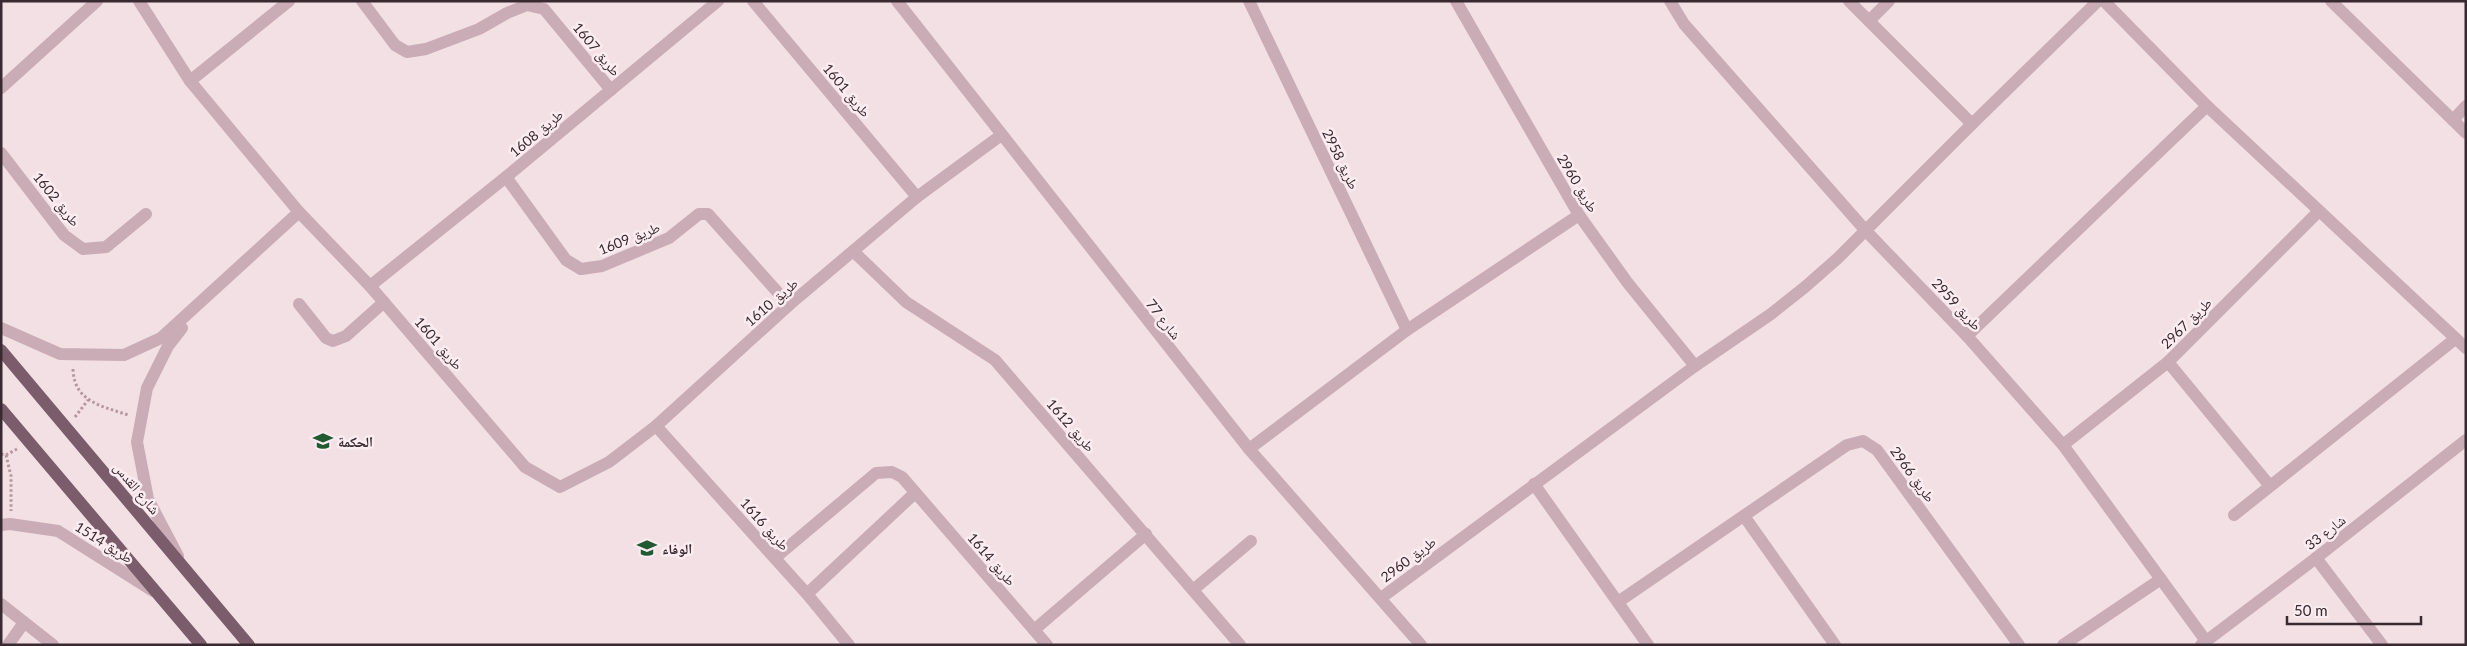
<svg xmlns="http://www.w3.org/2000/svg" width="2467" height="646" viewBox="0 0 2467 646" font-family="Lato,'Noto Naskh Arabic',sans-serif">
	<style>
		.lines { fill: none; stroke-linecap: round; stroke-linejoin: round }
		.path { stroke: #b696a1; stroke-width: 3; stroke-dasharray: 2.5 2.5; stroke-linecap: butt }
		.minor { stroke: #caacb6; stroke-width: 12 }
		.major { stroke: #7a5c6a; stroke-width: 12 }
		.labels { text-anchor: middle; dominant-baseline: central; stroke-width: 5; stroke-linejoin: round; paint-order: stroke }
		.street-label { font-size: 14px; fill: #392a31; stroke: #faecf0 }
		.poi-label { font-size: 14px; font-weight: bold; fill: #392a31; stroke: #faecf0; text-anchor: start }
	</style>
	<rect width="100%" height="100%" fill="#f2e0e5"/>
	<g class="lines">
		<!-- path -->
		<g class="path">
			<path d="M73 369C74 402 102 406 128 415"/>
			<polyline points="75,417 88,400"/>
			<polyline points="1,454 6,455 11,476 11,511"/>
			<polyline points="6,455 17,449"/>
		</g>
		<!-- minor -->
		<g class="minor">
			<polyline points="139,1 190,81 299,212 370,286 525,467 560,487 609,462 656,426 789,305 917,197 1000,136"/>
			<polyline points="362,1 395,45 407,52 426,49 479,29 507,13 527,5 544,9 611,90"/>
			<polyline points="753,1 917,197"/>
			<polyline points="897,1 1249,449 1421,645"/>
			<polyline points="1249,1 1407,330"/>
			<polyline points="1456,1 1579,215 1627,282 1695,366"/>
			<polyline points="1670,1 1684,24 1866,231 1967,336 2063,445 2206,641"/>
			<polyline points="1849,1 1972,124"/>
			<polyline points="2104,1 2207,106 2466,348"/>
			<polyline points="2331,1 2466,133"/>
			<polyline points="1869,21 1889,1"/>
			<polyline points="190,81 289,1"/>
			<polyline points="1,88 97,1"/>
			<polyline points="2453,120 2466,106"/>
			<polyline points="1,153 64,235 83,249 106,247 146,214"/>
			<polyline points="506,177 566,260 581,269 602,266 669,238 699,214 708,214 789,305"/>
			<polyline points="854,252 906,302 995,360 1240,645"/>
			<polyline points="370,286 506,177 718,1"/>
			<polyline points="299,304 326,338 333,341 346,336 384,302"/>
			<polyline points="1,328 60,354 124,355 161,338 299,212"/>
			<polyline points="1967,336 2207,106"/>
			<polyline points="2168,362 2270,486"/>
			<polyline points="656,426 807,594 849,645"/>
			<polyline points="2063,445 2168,362 2319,211"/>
			<polyline points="1249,449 1407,330 1579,215"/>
			<polyline points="1534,484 1648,645"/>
			<polyline points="2234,515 2455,339"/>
			<polyline points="1744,516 1835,645"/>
			<polyline points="1,525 10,524 58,531 153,591"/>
			<polyline points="178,556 148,499 137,442 147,388 168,346 182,328"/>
			<polyline points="775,558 876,473 892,472 902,477 1047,645"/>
			<polyline points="2316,558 2382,645"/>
			<polyline points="1193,590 1251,541"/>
			<polyline points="807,594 915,493"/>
			<polyline points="1381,598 1695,366 1771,314 1805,287 1838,258 1972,124 2098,1"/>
			<polyline points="1618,602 1847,445 1863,441 1877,450 2019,645"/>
			<polyline points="1,604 53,645"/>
			<polyline points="1034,630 1146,534"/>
			<polyline points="8,645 23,624"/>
			<polyline points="2063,645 2161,579"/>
			<polyline points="2201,645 2316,558 2466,440"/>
		</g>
		<!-- major -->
		<g class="major">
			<polyline points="1,350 249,645"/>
			<polyline points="1,409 201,645"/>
		</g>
	</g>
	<!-- icons -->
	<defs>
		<symbol id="school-bare" viewBox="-9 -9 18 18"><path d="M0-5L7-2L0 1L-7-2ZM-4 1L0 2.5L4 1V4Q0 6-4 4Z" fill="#215931" stroke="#faecf0" stroke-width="2.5" paint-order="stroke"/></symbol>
	</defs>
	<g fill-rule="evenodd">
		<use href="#school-bare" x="309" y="427" width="28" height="28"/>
		<use href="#school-bare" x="633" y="534" width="28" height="28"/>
	</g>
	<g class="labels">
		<!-- street labels -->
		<g class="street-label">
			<text transform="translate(597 49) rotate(50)">طريق 1607</text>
			<text transform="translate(847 90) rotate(50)">طريق 1601</text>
			<text transform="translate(536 133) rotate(-40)">طريق 1608</text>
			<text transform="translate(1341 159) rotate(64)">طريق 2958</text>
			<text transform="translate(1578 183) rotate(59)">طريق 2960</text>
			<text transform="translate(57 199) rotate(51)">طريق 1602</text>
			<text transform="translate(629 238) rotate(-22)">طريق 1609</text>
			<text transform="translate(771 302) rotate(-41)">طريق 1610</text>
			<text transform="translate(1957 304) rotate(47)">طريق 2959</text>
			<text transform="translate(1164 319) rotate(52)">شارع 77</text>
			<text transform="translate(2186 323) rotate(-45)">طريق 2967</text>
			<text transform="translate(439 343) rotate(49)">طريق 1601</text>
			<text transform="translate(1071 425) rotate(49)">طريق 1612</text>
			<text transform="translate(1913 474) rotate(54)">طريق 2966</text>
			<text transform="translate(137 488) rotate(50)">شارع القدس</text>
			<text transform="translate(765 524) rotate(48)">طريق 1616</text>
			<text transform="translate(2325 532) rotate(-38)">شارع 33</text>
			<text transform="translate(104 542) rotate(32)">طريق 1514</text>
			<text transform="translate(992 559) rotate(49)">طريق 1614</text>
			<text transform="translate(1408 559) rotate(-37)">طريق 2960</text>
		</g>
		<!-- poi labels -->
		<g class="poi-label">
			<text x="338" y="441">الحكمة</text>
			<text x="662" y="548">الوفاء</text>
		</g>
	</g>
	<!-- border -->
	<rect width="2467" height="646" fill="none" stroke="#392a31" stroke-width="5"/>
	<!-- scale -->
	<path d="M2287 616v8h134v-8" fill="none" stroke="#392a31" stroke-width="2.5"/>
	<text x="2294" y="616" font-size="15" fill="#392a31" stroke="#faecf0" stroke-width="4" paint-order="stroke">50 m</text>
</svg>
